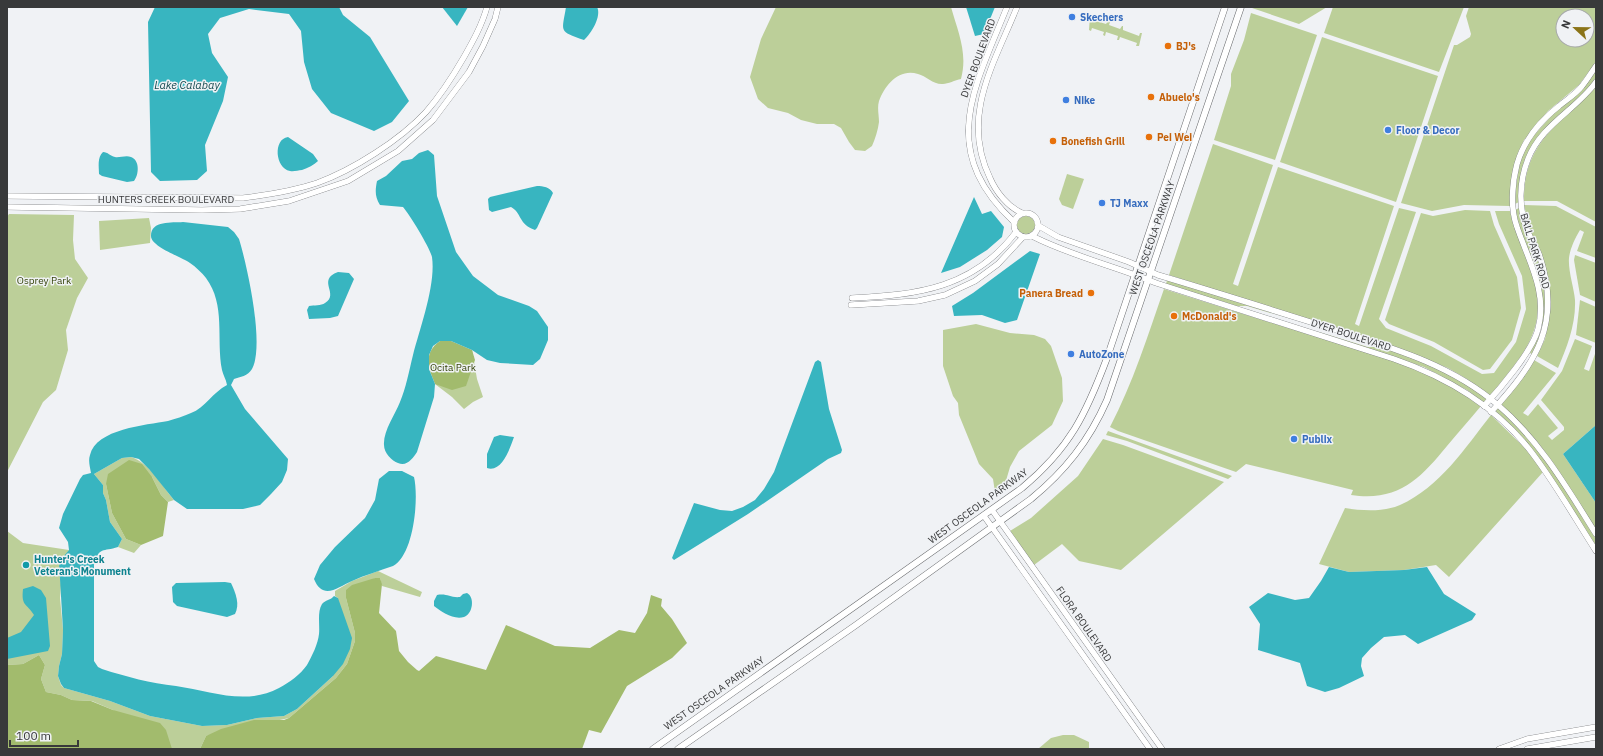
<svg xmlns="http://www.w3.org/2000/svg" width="1603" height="756" viewBox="0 0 1603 756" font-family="'IBM Plex Sans',sans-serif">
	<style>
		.green { fill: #bccf99; fill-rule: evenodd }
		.forest { fill: #a2bb6d }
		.water { fill: #38b5c0 }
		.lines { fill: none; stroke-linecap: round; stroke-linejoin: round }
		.secondary-casing { stroke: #67696c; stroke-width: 6 }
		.primary-casing { stroke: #67696c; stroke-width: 7 }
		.secondary { stroke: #fff; stroke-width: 5.5 }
		.primary { stroke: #fff; stroke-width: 6 }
		.shop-dot { fill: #3f7fe0; stroke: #f0f2f5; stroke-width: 1.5 }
		.food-dot { fill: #e8710a; stroke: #f0f2f5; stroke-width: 1.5 }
		.culture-dot { fill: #0f9aa8; stroke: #f0f2f5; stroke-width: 1.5 }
		.labels { text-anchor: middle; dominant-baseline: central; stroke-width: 3; stroke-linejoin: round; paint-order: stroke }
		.shop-label { font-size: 10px; font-weight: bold; fill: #366cbe; stroke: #f0f2f5; text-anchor: start }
		.food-label { font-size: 10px; font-weight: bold; fill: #c56008; stroke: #f0f2f5; text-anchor: start }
		.street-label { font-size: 10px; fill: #38393a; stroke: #f0f2f5 }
		.park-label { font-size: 10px; fill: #334207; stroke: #f0f2f5 }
		.culture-label { font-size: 10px; font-weight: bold; fill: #0d838f; stroke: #f0f2f5; text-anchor: start }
		.water-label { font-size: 11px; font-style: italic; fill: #174b51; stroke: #f0f2f5 }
	</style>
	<rect width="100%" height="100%" fill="#f0f2f5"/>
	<!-- green -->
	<g class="green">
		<path d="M776 7H951C958 32 968 53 961 79 955 80 948 84 943 84 934 85 926 76 918 74 899 68 885 85 879 101 877 108 879 115 879 122 878 130 875 139 872 146L865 151 855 150 849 142 841 128 834 124H817L801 120 788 113 768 108 758 99 750 77 761 39Z"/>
		<polygon points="1252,7 1327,7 1299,24 1252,8"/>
		<polygon points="1333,7 1464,7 1439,72 1324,33"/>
		<path d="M1469 7H1596V62L1579 85 1548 111 1524 140 1514 165 1510 206 1464 205 1432 211 1401 203 1454 45H1457L1470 37 1471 34 1466 16ZM1563 16H1587V40H1563Z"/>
		<polygon points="1251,13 1317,35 1275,160 1214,140 1231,86 1231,74 1244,40"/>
		<polygon points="1090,16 1094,16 1093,20 1106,24 1108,21 1110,22 1109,25 1120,29 1122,26 1123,26 1123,30 1139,36 1140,33 1142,33 1139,46 1136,46 1137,43 1120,37 1119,40 1117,40 1118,36 1106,32 1105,36 1103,35 1104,32 1092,28 1091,31 1089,30"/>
		<polygon points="1322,37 1438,76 1396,202 1280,162"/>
		<path d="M1596 71C1596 73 1596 75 1596 77 1593 90 1545 124 1535 141 1522 159 1518 180 1519 202L1515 204 1516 186 1519 165 1528 142 1552 115Z"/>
		<path d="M1596 87V222L1557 201H1524C1523 142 1560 124 1596 87Z"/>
		<path d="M1213 144 1273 165 1233 284 1238 286 1278 167 1394 206 1355 324 1359 326 1399 208 1416 212 1379 319 1386 328 1431 346 1482 374 1494 373 1516 342 1526 309 1522 276 1499 224 1495 211H1510C1514 229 1522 244 1528 261 1531 269 1535 278 1536 287 1546 335 1517 361 1490 396L1467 379 1448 368 1399 348 1169 275Z"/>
		<polygon points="1067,174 1084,179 1073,209 1062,205 1059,199"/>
		<path d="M1524 205 1556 206 1596 227V258L1577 251 1584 232 1580 230C1575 238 1570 249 1569 258 1568 271 1574 288 1575 300 1576 324 1567 347 1558 368L1537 356 1545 339 1551 306 1549 283 1530 231Z"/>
		<path d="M1519 208C1521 225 1530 239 1536 254 1546 281 1548 310 1540 337 1539 343 1535 348 1532 354L1530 353C1533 346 1538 338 1541 331 1542 328 1542 323 1542 319 1547 277 1523 249 1515 210Z"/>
		<polygon points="1465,210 1490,211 1494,225 1517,277 1521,308 1512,340 1490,369 1483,370 1434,342 1389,324 1385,320 1421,213 1433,216"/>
		<polygon points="9,214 74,215 73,240 75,259 88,278 77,298 66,330 68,350 56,390 43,402 7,472 7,217"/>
		<circle cx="1026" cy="225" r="9"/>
		<polygon points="149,218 151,228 150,243 100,250 99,221"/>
		<polygon points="1575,255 1596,263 1596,302 1580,295 1574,260"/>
		<polygon points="1167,280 1291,319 1247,306 1237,306 1166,284"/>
		<path d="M1164 289 1393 361C1425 372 1454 386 1481 406 1470 419 1458 433 1447 446 1420 479 1398 502 1351 495L1353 490 1246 464 1236 472 1118 431 1110 427C1133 383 1148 335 1164 289Z"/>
		<polygon points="1580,300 1596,307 1596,343 1576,335"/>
		<polygon points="976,324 1010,333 1034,335 1045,339 1051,346 1062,378 1063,401 1052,425 1019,451 1010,467 1005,484 995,492 993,479 979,464 959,415 958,403 953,396 943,366 943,330"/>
		<polygon points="1313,330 1368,347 1382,347 1423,362 1465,383 1487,399 1484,403 1467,390 1424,367"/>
		<polygon points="1575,339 1592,346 1584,369 1589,371 1596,351 1596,425 1563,454 1596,503 1596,530 1554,464 1536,440 1501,405 1534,360 1556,373 1523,413 1528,416 1538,404 1558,428 1548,436 1552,440 1564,430 1564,427 1541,400 1562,371"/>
		<polygon points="472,350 477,379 483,397 473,402 464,409 452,397 435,384"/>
		<polygon points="1498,408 1532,442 1550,466 1596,539 1596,547 1546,468 1495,412"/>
		<path d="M1491 415 1526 449 1543 472 1449 577 1436 565 1404 570 1349 572 1319 564 1345 508C1363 511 1384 512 1400 505 1440 487 1465 448 1491 415Z"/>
		<polygon points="1108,431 1232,476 1228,479 1127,441 1106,435"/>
		<polygon points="1103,439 1123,445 1224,482 1121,570 1079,561 1062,544 1034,565 1010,531 1031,518 1078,476"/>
		<path d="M131 457C150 463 161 485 174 500L168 502 161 495 152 477 106 484 112 513 126 539 141 545 134 553 118 547 122 539 110 522 106 500 103 493V485L94 474 122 458Z"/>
		<polygon points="7,531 23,543 69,550 59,570 61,585 60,598 63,630 62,654 59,666 58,676 61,685 64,688 110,701 150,716 202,726 227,725 257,718 284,716 297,709 333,676 338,598 335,596 335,591 352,581 378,571 422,592 420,597 382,586 380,578 375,578 346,598 355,633 355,641 347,664 336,678 289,718 206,736 200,749 152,749 113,710 92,701 72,700 61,695 46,692 41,679 45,665 39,655 23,664 7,665"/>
		<polygon points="1063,735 1074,735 1089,742 1089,749 1038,749 1051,738"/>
	</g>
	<!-- forest -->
	<g class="forest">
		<path d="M440 341H451L472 350 475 360 466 386 452 390 435 384C428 367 423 353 440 341Z"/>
		<polygon points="129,460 142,464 152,477 161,495 168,502 163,536 141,545 126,539 112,513 106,484 108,474"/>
		<polygon points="375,578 380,578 382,584 379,613 396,631 399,651 408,662 417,670 419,671 436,656 486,670 506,625 555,646 590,648 619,630 635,633 647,613 651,595 662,599 661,606 672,619 687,643 672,658 627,686 601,733 589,730 582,749 200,749 206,736 221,729 254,720 284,720 289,718 336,678 347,664 355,641 355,633 346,598 346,590 352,585"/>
		<polygon points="39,655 45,665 41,679 46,692 61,695 72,700 91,701 113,710 160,723 166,730 172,749 7,749 7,665 23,664"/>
	</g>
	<!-- water -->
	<g class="water">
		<polygon points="155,7 339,7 343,15 370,37 409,101 392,122 374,131 331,113 312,89 304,62 301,31 289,14 249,9 220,18 208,34 212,53 228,77 223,101 205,145 207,171 197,180 160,181 151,172 148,22"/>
		<polygon points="442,7 468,7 457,26"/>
		<path d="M566 7H597C602 16 591 34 584 40 558 31 562 32 566 7Z"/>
		<polygon points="966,7 995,7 984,34 975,36"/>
		<path d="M288 137 313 154 318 161C314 165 308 168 302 170 298 170 294 172 290 171 275 168 273 139 288 137Z"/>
		<path d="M428 150 434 155 437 196 456 252 473 276 498 295 529 306 537 311 548 327V340L540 359 533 365 500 363 487 360 472 350 451 341H440L433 346 429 355V369L435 384 434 397 417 452C413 458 407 467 398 463 392 461 384 453 384 445 383 431 395 415 400 402 406 388 409 371 413 355 420 328 436 285 432 257 430 248 410 215 403 207L380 205C375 197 375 191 377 181L386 176 402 161 412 159 419 153Z"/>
		<path d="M103 152C108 152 110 156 115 157 119 158 126 155 131 157 140 160 139 175 134 181L127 182 102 176 99 174C99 166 97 158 103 152Z"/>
		<path d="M537 186C543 186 550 187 553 193L537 228 535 230C518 224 522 213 511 207L492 212 489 210 488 199 490 197Z"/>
		<polygon points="974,197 982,214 991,211 1004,227 1002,237 987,250 960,267 941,273"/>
		<path d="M183 222 228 227 234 232 239 239C247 265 265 345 252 369 248 376 240 377 234 379L231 385 245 409 288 459 287 470 282 482 271 494 260 505 243 509H187L174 500 149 469 139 459 131 457 122 458 94 474 103 485V493L106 500 110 522 122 539 118 547C103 552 99 546 94 565V661L98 667 102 669C127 677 150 683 176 686 211 691 245 706 279 688 290 682 300 675 307 665 312 656 318 644 319 634 320 625 317 612 322 604 325 600 331 600 334 596L338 598 352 638 350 649 343 664 333 676 297 709 284 716 257 718 227 725 202 726 150 716 110 701 64 688 61 684 58 676 59 666 62 654 63 630 59 562 69 550 68 542 59 528 63 514 80 479 83 475 91 473C90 467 88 461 90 455 96 429 146 425 168 421 175 419 184 416 191 413 205 408 213 392 227 385 226 379 223 375 222 370 216 339 226 305 206 278 202 273 196 267 190 263 182 257 151 247 151 236 151 220 172 223 183 222Z"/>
		<polygon points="1030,251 1040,254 1017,320 1005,323 982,315 954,316 952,306 973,293"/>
		<path d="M338 272 349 273 354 279 338 316 330 318 309 319 307 310 309 306C314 305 321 306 325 303 340 294 316 280 338 272Z"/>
		<polygon points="818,360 821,362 829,409 842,450 841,453 828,459 748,514 674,560 672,558 694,503 720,510 732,511 743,507 755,500 764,489 774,472 815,362"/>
		<polygon points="1596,425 1596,503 1563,454"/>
		<path d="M500 435 514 437C510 448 502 473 487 468V454L494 437Z"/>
		<path d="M389 471H402L414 477C419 498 414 555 393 566 379 571 365 575 352 581 338 587 323 601 314 579L320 565 335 547 365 518 375 500 379 479Z"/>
		<polygon points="1329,567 1349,572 1404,570 1427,567 1444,594 1476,614 1472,620 1418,644 1405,635 1384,637 1371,648 1362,658 1361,666 1364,676 1339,688 1325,692 1307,686 1300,663 1258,650 1260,624 1249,607 1268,593 1295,600 1309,598 1321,581"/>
		<path d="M225 582 231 583C236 594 240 604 235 614L227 617 177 606 173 602 172 587 176 583Z"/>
		<path d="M33 586 41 590 46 598 50 646 48 651 7 659V638L21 632 34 615C27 603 21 607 23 589Z"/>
		<path d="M467 593C475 597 473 614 464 617 453 620 442 612 434 606V601L437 595C447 593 450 598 460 597L463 594Z"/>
	</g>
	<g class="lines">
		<defs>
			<g id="secondary">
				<path d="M1007 7C974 89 937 150 1014 222"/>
				<path d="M1017 7C994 64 960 116 990 178 996 192 1008 207 1022 213"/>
				<path d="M7 196 243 198C267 195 293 191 317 183 353 170 400 140 426 112 441 95 453 76 464 57 473 41 482 25 487 7"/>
				<polyline points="7,207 202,210 240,209 289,201 348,181 398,151 433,120 469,72 483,46 495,19 498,7"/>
				<circle cx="1026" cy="225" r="12"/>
				<path d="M1039 226 1058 237 1129 262 1158 275C1212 291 1266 308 1320 325 1382 345 1447 361 1498 405 1540 441 1567 488 1596 534"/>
				<path d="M1032 236C1071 256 1115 266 1156 283L1394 359C1446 377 1494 405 1529 449 1554 481 1574 517 1596 551"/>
				<path d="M852 298C918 295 974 288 1016 232"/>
				<polyline points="851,305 918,301 945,295 975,281 998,264 1023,237"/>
				<path d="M1484 406C1500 389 1533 350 1538 329 1548 292 1528 260 1517 227 1510 208 1512 183 1517 164 1524 140 1540 121 1559 106 1566 100 1576 94 1582 86 1587 80 1591 73 1596 66"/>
				<path d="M1491 412C1536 363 1563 323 1539 254 1536 247 1531 240 1528 232 1518 209 1519 182 1528 159 1541 125 1576 110 1596 82"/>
				<polyline points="992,510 1162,749"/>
				<polyline points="984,516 1150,749"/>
				<polyline points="1499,749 1527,739 1596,727"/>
				<polyline points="1527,749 1596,737"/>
			</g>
			<g id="primary">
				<path d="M653 749 1022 488C1070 448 1086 414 1107 358L1225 7"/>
				<path d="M678 749 856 625 1031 499C1065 471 1089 441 1107 400L1241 7"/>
			</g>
		</defs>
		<!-- secondary casing -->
		<use href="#secondary" class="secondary-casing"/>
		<!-- primary casing -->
		<use href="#primary" class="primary-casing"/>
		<!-- secondary -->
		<use href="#secondary" class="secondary"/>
		<!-- primary -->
		<use href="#primary" class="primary"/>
	</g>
	<!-- markers -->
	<g class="shop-dot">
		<circle cx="1072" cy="17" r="4"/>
		<circle cx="1066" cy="100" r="4"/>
		<circle cx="1388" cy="130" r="4"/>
		<circle cx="1102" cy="203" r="4"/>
		<circle cx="1071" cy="354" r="4"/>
		<circle cx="1294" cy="439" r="4"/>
	</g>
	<g class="food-dot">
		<circle cx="1168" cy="46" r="4"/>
		<circle cx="1151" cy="97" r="4"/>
		<circle cx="1149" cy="137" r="4"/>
		<circle cx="1053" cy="141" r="4"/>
		<circle cx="1091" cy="293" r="4"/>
		<circle cx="1174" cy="316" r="4"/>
	</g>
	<circle class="culture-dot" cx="26" cy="565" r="4"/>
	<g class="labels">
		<!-- shop labels -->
		<g class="shop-label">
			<text x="1080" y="17">Skechers</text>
			<text x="1074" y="100">Nike</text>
			<text x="1396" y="130">Floor &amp; Decor</text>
			<text x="1110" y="203">TJ Maxx</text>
			<text x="1079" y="354">AutoZone</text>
			<text x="1302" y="439">Publix</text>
		</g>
		<!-- food labels -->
		<g class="food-label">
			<text x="1176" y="46">BJ's</text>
			<text x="1159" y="97">Abuelo's</text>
			<text x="1157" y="137">Pei Wei</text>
			<text x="1061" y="141">Bonefish Grill</text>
			<text x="1083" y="293" text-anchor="end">Panera Bread</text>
			<text x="1182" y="316">McDonald's</text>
		</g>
		<!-- street labels -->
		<g class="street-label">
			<text transform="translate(978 58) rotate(-70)">DYER BOULEVARD</text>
			<text x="166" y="199">HUNTERS CREEK BOULEVARD</text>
			<text transform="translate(1152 238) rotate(-71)">WEST OSCEOLA PARKWAY</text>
			<text transform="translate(1535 251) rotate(73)">BALL PARK ROAD</text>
			<text transform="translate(1351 335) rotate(18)">DYER BOULEVARD</text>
			<text transform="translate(978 506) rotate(-36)">WEST OSCEOLA PARKWAY</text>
			<text transform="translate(1084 624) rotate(55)">FLORA BOULEVARD</text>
			<text transform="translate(714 693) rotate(-35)">WEST OSCEOLA PARKWAY</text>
		</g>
		<!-- park labels -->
		<g class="park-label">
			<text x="44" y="280">Osprey Park</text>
			<text x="453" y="367">Ocita Park</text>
		</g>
		<!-- culture labels -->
		<g class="culture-label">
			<text x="34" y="559">Hunter's Creek<tspan x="34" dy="12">Veteran's Monument</tspan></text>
		</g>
		<!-- water labels -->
		<g class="water-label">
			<text x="187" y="85">Lake Calabay</text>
		</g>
	</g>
	<!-- border -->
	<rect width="1603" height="756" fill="none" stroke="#38393a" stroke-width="16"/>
	<!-- north arrow -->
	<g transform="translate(1575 28) rotate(292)"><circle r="19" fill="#f0f2f5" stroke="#a6a8aa"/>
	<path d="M0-3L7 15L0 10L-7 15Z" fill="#8b7418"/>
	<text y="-6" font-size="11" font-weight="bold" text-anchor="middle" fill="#38393a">N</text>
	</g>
	<!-- scale -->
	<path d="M10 740v6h68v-6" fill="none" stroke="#38393a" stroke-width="2"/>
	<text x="16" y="740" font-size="12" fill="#38393a" stroke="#f0f2f5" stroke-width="3" paint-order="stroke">100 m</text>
</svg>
